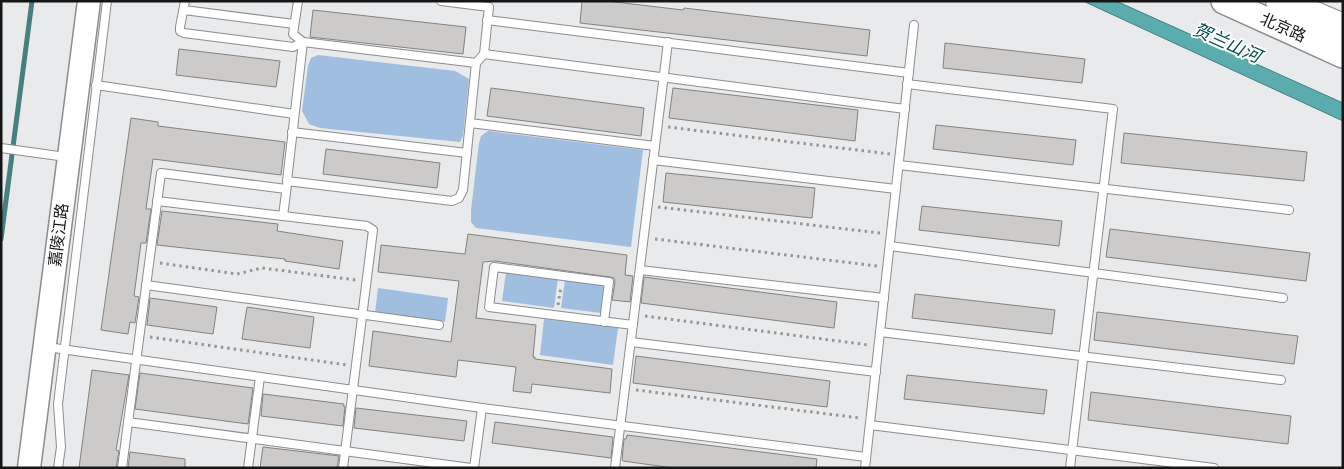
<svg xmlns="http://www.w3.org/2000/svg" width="1344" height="469" viewBox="0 0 1344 469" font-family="'Nunito Sans','Noto Sans SC',sans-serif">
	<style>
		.green { fill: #9fbee0 }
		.water { fill: #5bacad; stroke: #467f80 }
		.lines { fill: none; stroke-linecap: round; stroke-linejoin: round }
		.stream { stroke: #467f80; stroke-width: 5 }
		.building { fill: #cdcbc9; stroke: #83827f }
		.lane-casing { stroke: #8a8c8e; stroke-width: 10 }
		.secondary-casing { stroke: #8a8c8e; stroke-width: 25 }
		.primary-casing { stroke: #8a8c8e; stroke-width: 28 }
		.highway-casing { stroke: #8a8c8e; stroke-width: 30 }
		.path { stroke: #949697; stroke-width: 3; stroke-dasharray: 2.5 4; stroke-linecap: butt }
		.lane { stroke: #fff; stroke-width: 8 }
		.secondary { stroke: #fff; stroke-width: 22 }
		.primary { stroke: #fff; stroke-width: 25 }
		.highway { stroke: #fff; stroke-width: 28 }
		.labels { text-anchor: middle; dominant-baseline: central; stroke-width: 4; stroke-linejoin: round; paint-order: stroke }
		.street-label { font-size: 16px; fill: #151516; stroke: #fff }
		.water-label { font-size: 18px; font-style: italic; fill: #004d4e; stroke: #fff }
	</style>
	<rect width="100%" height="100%" fill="#e8eaec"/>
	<!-- green -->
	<g class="green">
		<polygon points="318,55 455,71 469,79 463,136 460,142 320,128 309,124 302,111 308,66 311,58"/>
		<polygon points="488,131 643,150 631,247 476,228 471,222 471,210 479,143 481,136"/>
		<polygon points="506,272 558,278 554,308 502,301"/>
		<polygon points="565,280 605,285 601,313 561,308"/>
		<polygon points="378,288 448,298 445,322 375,313"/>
		<polygon points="544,319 618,328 613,365 540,355"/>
	</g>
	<!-- water -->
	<polygon class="water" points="1083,1 1116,1 1343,103 1343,121"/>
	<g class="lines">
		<!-- stream -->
		<polyline class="stream" points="1,239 32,1"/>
	</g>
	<!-- building -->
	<g class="building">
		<polygon points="582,1 607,1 683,10 684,8 870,30 867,56 580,23"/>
		<polygon points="313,10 466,27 463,54 310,37"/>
		<polygon points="945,43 1085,59 1082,83 943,68"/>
		<polygon points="179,49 280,61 276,87 176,75"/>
		<polygon points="491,88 644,108 641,136 487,116"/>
		<polygon points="673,88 858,110 855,141 669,118"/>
		<polygon points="131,118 158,122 158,126 285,142 281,175 153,159 146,209 151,209 146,243 141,243 134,296 139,297 135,323 130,322 128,334 101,330"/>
		<polygon points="936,125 1076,140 1073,165 933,149"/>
		<polygon points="1124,133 1307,152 1304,181 1121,163"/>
		<polygon points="326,149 440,163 437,188 323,174"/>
		<polygon points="666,173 815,188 812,218 663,202"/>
		<polygon points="922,206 1062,221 1059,246 919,230"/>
		<polygon points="162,211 278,224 277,231 343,241 339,269 285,261 285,259 157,245"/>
		<polygon points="1110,229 1310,253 1306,281 1106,257"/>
		<polygon points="468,234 627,255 625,275 633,276 630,302 612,300 615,282 614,278 610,277 495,261 483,262 476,318 536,325 533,357 535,357 535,359 612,369 610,393 532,384 531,393 513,391 516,367 458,360 456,377 369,366 373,331 451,342 459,281 378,272 381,245 465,254"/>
		<polygon points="644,277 837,302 834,328 641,303"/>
		<polygon points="915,294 1055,310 1052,334 912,318"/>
		<polygon points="150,298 217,307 213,334 147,325"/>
		<polygon points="247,307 314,317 310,348 242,339"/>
		<polygon points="1097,312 1298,336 1294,364 1094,340"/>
		<polygon points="636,356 830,381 827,407 633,383"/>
		<polygon points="92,370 129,375 116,450 119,451 116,468 79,468"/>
		<polygon points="140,373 253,388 248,424 135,409"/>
		<polygon points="907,375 1047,390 1044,414 904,399"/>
		<polygon points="1091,392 1291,416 1288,444 1088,420"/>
		<polygon points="263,394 344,404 343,406 345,406 343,426 261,416"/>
		<polygon points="356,408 467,421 464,441 354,428"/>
		<polygon points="495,422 613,437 611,458 492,443"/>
		<polygon points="627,435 817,459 816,468 673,468 623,461 622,460 624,439 626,439"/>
		<polygon points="263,447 339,456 337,468 260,468"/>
		<polygon points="130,452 185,459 185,468 128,468"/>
	</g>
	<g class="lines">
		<defs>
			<g id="lane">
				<polyline points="185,1 180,27 180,31 184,33 293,47 303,42 293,34 298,1"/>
				<polyline points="441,1 489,7 484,54"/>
				<polyline points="184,10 294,24"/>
				<polyline points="487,20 909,73"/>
				<polygon points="303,42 476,63 463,190 459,198 452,201 287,181"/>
				<polyline points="476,63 484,54 905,109"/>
				<polyline points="907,84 1113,109 1070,468"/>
				<polyline points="96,85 294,114"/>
				<polyline points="470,123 655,146"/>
				<polyline points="292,132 467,153"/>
				<polyline points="1,148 66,157"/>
				<polyline points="653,160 896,189"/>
				<polyline points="899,165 1289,210"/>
				<polyline points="287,185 283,216 367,226 373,230 343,468"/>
				<polyline points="157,201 283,216"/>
				<polyline points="890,246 1283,298"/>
				<polyline points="640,270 884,298"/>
				<polyline points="146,285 439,325"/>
				<polyline points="604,322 609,282 494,267 489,307 633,325"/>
				<polyline points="880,332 1281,380"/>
				<polyline points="631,342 876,372"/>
				<polyline points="47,347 482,408 866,457"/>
				<polyline points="128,422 471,468"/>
				<polyline points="870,425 1214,468"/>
				<polyline points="58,468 61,447 58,404 107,1"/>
				<polyline points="122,468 161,173 286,189"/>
				<polyline points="248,468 260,377"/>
				<polyline points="474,468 482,408"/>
				<polyline points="615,468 668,42"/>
				<polyline points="865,468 914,25"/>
			</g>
			<polyline id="secondary" points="29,468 89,1"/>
			<polyline id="primary" points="1224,1 1343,55"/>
			<polyline id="highway" points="1280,1 1343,28"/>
		</defs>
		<!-- lane casing -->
		<use href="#lane" class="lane-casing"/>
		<!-- secondary casing -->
		<use href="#secondary" class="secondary-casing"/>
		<!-- primary casing -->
		<use href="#primary" class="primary-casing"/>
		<!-- highway casing -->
		<use href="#highway" class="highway-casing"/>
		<!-- path -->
		<g class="path">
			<polyline points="668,127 890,154"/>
			<polyline points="658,207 880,233"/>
			<polyline points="655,239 877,266"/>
			<polyline points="160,263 237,274 262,268 356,280"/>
			<polyline points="558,305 561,286"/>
			<polyline points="645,316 869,345"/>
			<polyline points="150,337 347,365"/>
			<polyline points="636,390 860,418"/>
		</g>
		<!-- lane -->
		<use href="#lane" class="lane"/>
		<!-- secondary -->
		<use href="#secondary" class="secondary"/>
		<!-- primary -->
		<use href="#primary" class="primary"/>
		<!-- highway -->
		<use href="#highway" class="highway"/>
	</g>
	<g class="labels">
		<!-- street labels -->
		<g class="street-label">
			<text transform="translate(1283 28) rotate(24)">北京路</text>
			<text transform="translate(59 235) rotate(-83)">嘉陵江路</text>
		</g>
		<!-- water labels -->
		<g class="water-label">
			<text transform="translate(1227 43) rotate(24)">贺兰山河</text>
		</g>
	</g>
	<!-- border -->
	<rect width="1344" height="469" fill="none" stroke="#151516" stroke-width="5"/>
</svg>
